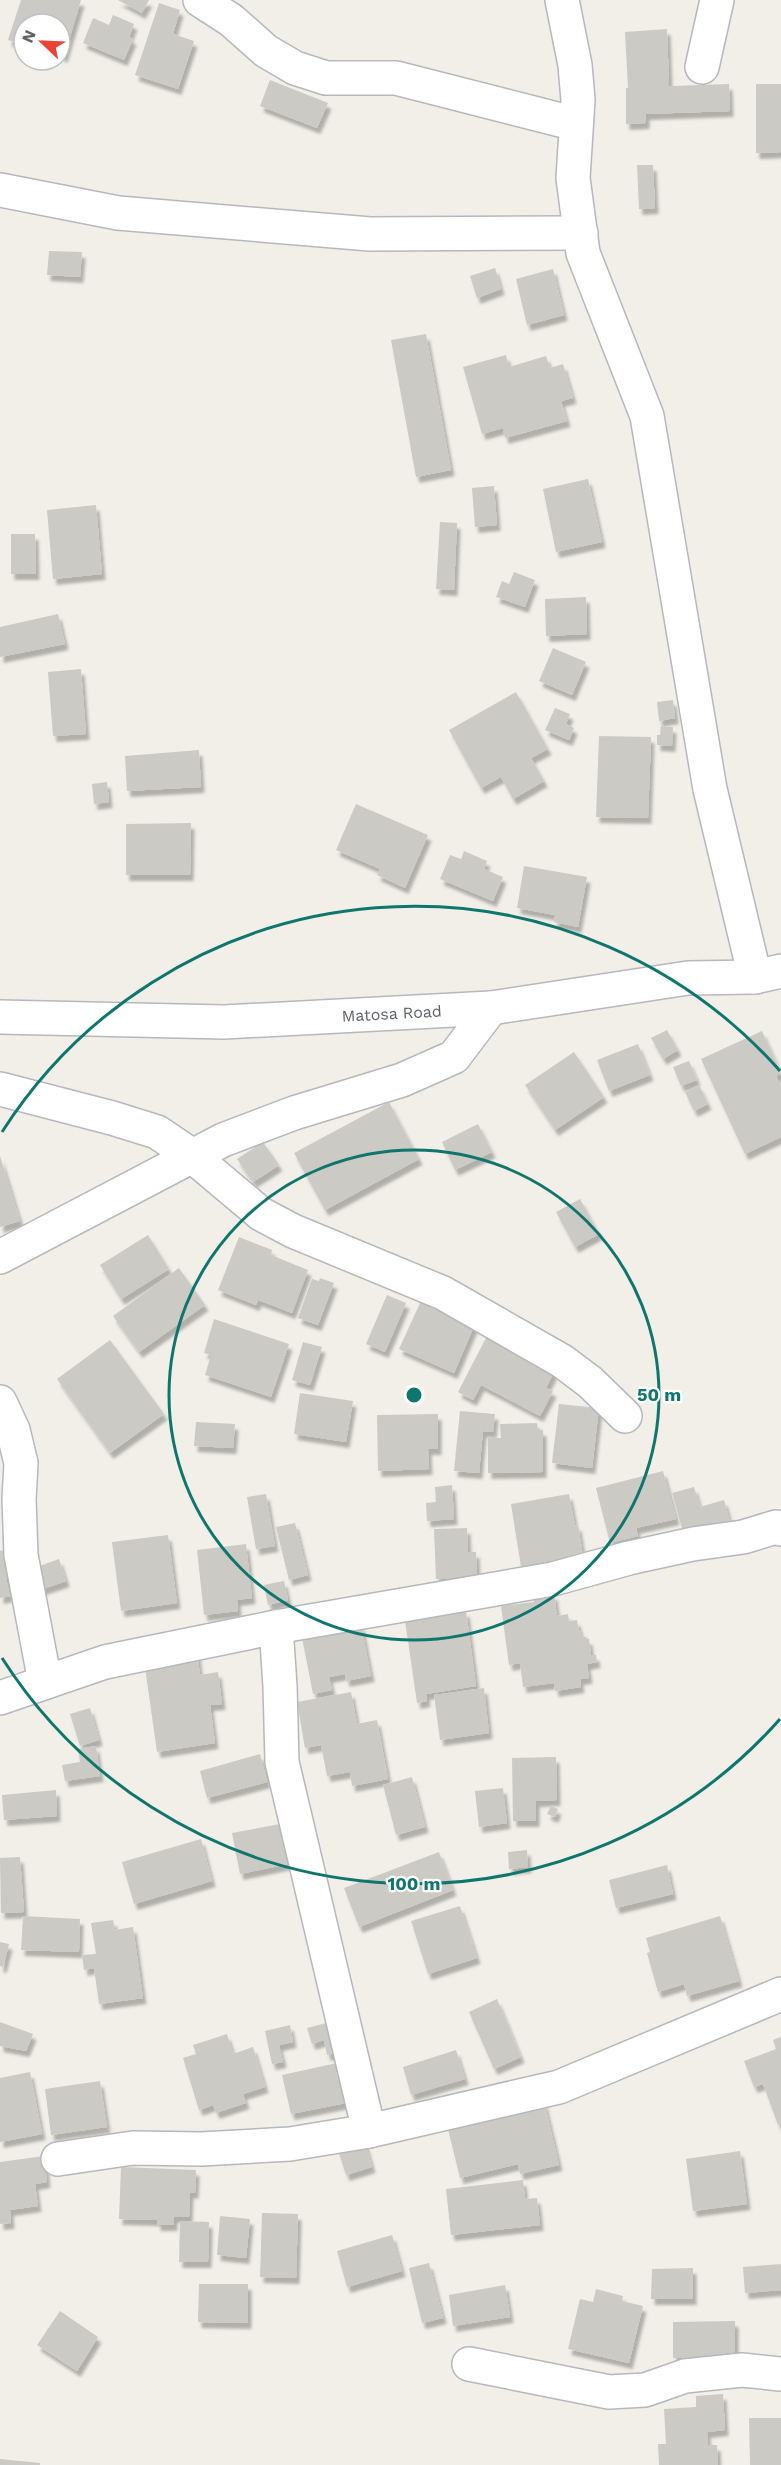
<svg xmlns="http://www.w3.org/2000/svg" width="781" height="2465" viewBox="0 0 781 2465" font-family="'Work Sans',sans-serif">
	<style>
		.building { fill: #cccac5; filter: url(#shadow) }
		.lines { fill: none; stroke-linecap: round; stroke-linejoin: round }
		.minor-casing { stroke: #b5b8bc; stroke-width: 36 }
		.minor { stroke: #fff; stroke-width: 33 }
		.ring { fill: none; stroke: #0f766e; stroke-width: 3 }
		.labels { text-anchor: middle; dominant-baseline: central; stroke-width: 4.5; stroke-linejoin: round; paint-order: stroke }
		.street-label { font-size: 16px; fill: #5f6368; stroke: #fff }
		.centre { fill: #0f766e; stroke: #fff; stroke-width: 3 }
		.ring-label { font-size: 18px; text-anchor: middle; font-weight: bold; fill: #0f766e; stroke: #fff; stroke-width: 4.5; stroke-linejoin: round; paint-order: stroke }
	</style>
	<defs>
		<filter id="shadow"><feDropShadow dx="3.5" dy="6" stdDeviation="1.5" flood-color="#0004"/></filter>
	</defs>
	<rect width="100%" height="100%" fill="#f1efe8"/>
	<!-- building -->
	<g class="building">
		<polygon points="21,0 81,0 64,57 60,55 60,24 24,24 24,45 8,40"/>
		<polygon points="118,0 149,0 142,13"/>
		<polygon points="159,3 180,10 173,34 194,41 178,89 135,75"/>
		<polygon points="113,15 134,24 129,37 133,39 124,60 83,43 93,18 109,25"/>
		<polygon points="667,29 669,85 645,87 729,84 730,111 646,114 646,123 626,124 626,88 628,88 625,32"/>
		<polygon points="270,80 328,103 317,128 260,106"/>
		<polygon points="756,84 781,84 781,152 756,153"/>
		<polygon points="637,165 653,165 655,208 639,209"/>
		<polygon points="49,251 82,252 80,277 47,275"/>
		<polygon points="495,268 501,289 477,298 470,276"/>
		<polygon points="553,269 564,315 527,325 516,279"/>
		<polygon points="426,334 451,470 416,477 391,340"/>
		<polygon points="506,355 509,367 546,356 550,368 563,364 573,398 561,401 567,421 505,438 503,428 482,434 463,367"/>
		<polygon points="588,479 602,542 556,552 543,489"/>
		<polygon points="494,486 497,525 475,527 472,488"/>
		<polygon points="96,505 102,574 53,579 47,510"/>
		<polygon points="440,522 457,523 454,590 436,589"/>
		<polygon points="11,534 35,534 36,574 11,574"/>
		<polygon points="514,572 535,580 525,607 496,597 502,581 509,584"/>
		<polygon points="586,597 587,634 546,636 545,599"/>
		<polygon points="58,614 65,644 0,657 0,627"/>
		<polygon points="553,648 586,662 572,695 539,681"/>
		<polygon points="81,669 86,734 53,736 48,672"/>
		<polygon points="516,692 548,749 531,758 544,781 513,799 501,777 481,788 449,730"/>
		<polygon points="673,700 675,718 659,721 657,702"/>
		<polygon points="555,708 570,714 566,724 574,728 569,740 545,730"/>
		<polygon points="661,726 673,727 672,746 657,745 657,735 660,735"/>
		<polygon points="599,736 651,737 648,818 596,817"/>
		<polygon points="199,750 201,787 127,791 125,756"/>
		<polygon points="107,782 109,802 94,804 92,784"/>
		<polygon points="356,804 428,835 405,888 377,875 380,869 336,850"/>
		<polygon points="191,823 190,875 126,875 126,824"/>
		<polygon points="464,851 487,861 484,869 503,877 493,901 440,879 450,855 461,859"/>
		<polygon points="524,866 587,877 578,927 554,922 555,915 517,908"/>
		<polygon points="667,1030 678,1050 663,1059 651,1038"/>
		<polygon points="762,1031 781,1073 776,1076 781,1087 781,1137 745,1154 701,1059"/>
		<polygon points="638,1044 650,1075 609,1091 597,1060"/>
		<polygon points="574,1052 604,1097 555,1130 525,1085"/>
		<polygon points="689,1061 697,1080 681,1086 673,1067"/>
		<polygon points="699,1085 708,1104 694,1111 685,1092"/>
		<polygon points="389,1102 419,1159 325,1210 294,1153"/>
		<polygon points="478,1124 492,1152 455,1170 442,1142"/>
		<polygon points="263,1142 279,1165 253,1182 237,1159"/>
		<polygon points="0,1156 20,1221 0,1227"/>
		<polygon points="580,1199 599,1234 575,1247 556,1212"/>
		<polygon points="148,1235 169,1269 121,1299 100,1265"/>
		<polygon points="239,1237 272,1250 271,1255 308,1270 292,1313 258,1300 256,1305 218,1290"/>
		<polygon points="179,1268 205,1305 139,1352 113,1316"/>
		<polygon points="320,1278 334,1283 318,1325 298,1318 312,1279 319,1281"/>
		<polygon points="387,1295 406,1303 385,1352 366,1344"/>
		<polygon points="421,1301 475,1324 454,1373 399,1349"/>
		<polygon points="214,1319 289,1344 271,1397 205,1375 211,1355 204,1353"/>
		<polygon points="489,1332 556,1368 546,1388 553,1391 540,1416 481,1385 473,1400 458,1392"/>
		<polygon points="110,1340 164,1414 110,1453 57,1379"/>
		<polygon points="303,1342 322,1347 310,1385 292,1380"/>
		<polygon points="300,1393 353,1401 346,1442 294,1434"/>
		<polygon points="559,1404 599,1408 592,1468 552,1463"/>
		<polygon points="460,1411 495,1414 493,1432 483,1431 479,1473 454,1471"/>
		<polygon points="438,1414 438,1449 428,1449 429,1469 378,1471 377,1415"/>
		<polygon points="196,1422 235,1424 233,1448 194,1446"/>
		<polygon points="537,1423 538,1430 543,1430 543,1472 488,1473 488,1438 501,1438 500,1424"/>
		<polygon points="663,1471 676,1519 636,1528 638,1536 610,1543 596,1488"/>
		<polygon points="452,1485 454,1519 427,1521 426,1503 436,1502 435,1487"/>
		<polygon points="694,1487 700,1507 724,1500 730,1522 684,1535 672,1493"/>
		<polygon points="266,1494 275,1546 256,1549 247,1497"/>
		<polygon points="569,1494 575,1526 578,1525 584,1563 522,1573 511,1504"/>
		<polygon points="295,1523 308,1575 289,1580 276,1527"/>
		<polygon points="467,1528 468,1552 476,1552 477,1577 436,1579 434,1529"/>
		<polygon points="168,1535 177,1603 121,1611 112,1542"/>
		<polygon points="246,1544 252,1598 237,1600 238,1611 204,1615 197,1550"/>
		<polygon points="9,1549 15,1576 6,1578 10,1596 0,1598 0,1551"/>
		<polygon points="59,1559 66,1581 40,1590 34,1568"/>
		<polygon points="284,1581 288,1600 268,1605 264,1585"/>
		<polygon points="554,1594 557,1616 568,1614 569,1621 577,1620 579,1632 583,1631 584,1639 589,1639 591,1655 596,1655 597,1662 587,1664 589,1678 580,1679 581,1687 555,1691 554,1683 523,1687 520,1663 509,1665 501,1606 534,1602 534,1597"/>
		<polygon points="466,1611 476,1686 426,1694 427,1701 417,1703 405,1620"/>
		<polygon points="361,1625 371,1676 346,1681 345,1674 329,1677 332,1690 313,1694 300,1627"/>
		<polygon points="197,1653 200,1675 218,1672 222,1704 210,1705 215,1743 157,1752 144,1660"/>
		<polygon points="484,1688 489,1733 440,1740 434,1695"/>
		<polygon points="351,1692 357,1724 377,1720 388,1779 352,1786 350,1772 327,1776 321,1745 305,1748 297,1702"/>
		<polygon points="90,1708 99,1740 80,1746 70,1714"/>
		<polygon points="96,1746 100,1776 65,1781 62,1765 80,1762 78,1749"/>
		<polygon points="260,1754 267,1782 207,1798 200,1771"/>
		<polygon points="556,1757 557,1800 536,1801 536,1821 513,1821 512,1758"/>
		<polygon points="412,1777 425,1827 396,1835 383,1785"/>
		<polygon points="503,1788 507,1823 479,1827 475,1791"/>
		<polygon points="56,1790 57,1816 4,1820 2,1795"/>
		<polygon points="551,1806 558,1809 555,1817 547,1814"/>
		<polygon points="280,1824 288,1864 240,1874 232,1833"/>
		<polygon points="201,1839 212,1881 134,1904 122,1862"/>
		<polygon points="527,1850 528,1867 509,1869 508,1852"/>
		<polygon points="439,1852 453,1890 359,1927 344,1888"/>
		<polygon points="20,1857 24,1912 1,1913 0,1858"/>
		<polygon points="667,1865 673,1894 616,1908 609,1880"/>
		<polygon points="460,1906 477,1958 428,1974 411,1921"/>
		<polygon points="23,1916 80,1919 79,1952 21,1950"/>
		<polygon points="720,1916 739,1981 687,1996 684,1984 658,1992 647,1953 650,1952 646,1938"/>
		<polygon points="113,1920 115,1930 133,1927 143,1998 99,2004 94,1968 84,1970 82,1955 96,1954 91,1923"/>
		<polygon points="0,1942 9,1944 3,1967 0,1966"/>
		<polygon points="497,1999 521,2057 494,2069 469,2012"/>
		<polygon points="342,2019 350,2050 327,2055 324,2040 312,2044 307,2028"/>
		<polygon points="0,2022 33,2034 26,2051 0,2046"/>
		<polygon points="290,2025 293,2042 279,2045 283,2062 272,2064 265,2031"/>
		<polygon points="227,2034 233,2054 253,2047 265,2087 243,2094 246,2103 216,2113 213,2105 199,2110 183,2058 196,2054 193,2045"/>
		<polygon points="781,2037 781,2123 778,2125 763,2084 754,2087 744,2061 776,2049 773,2040"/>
		<polygon points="456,2050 465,2079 411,2095 403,2067"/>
		<polygon points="337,2063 346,2103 291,2114 282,2075"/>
		<polygon points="30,2072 42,2134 0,2142 0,2078"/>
		<polygon points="100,2081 107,2127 51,2135 45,2089"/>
		<polygon points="544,2102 559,2165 520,2174 518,2164 460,2178 447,2125"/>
		<polygon points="363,2136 372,2167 346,2175 336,2144"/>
		<polygon points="740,2151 747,2204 693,2211 686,2159"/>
		<polygon points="44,2156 47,2182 35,2184 38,2206 10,2210 11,2223 0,2224 0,2162"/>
		<polygon points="121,2167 196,2170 195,2193 190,2192 189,2217 174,2217 174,2225 157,2225 157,2220 119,2219"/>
		<polygon points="523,2180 525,2199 537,2198 540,2225 451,2235 446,2189"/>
		<polygon points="262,2213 298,2214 296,2278 260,2277"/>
		<polygon points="220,2216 250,2219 246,2258 217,2255"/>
		<polygon points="180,2221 209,2222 208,2262 179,2262"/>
		<polygon points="392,2235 402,2271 347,2287 337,2251"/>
		<polygon points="429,2263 443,2318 422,2323 409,2268"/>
		<polygon points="781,2264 781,2290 745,2293 743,2267"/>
		<polygon points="693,2268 693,2299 651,2299 652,2269"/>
		<polygon points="199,2284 248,2284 248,2323 198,2322"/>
		<polygon points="505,2285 510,2317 453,2326 449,2295"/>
		<polygon points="596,2289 623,2296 622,2301 643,2306 629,2363 568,2349 580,2299 593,2302"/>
		<polygon points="60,2311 98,2337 77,2371 37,2345"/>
		<polygon points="735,2321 735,2357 673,2358 673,2322"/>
		<polygon points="723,2394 725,2430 707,2432 708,2445 717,2445 718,2465 659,2465 658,2444 666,2444 664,2409 696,2407 696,2396"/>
		<polygon points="749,2418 781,2418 781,2465 750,2465"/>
		<polygon points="0,2459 40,2463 40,2465 0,2465"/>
	</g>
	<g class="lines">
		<defs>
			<g id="minor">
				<polyline points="200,0 231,20 266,51 295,68 326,78 396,78 576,124"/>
				<polyline points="562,0 575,65 578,100 573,178 583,253 647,416 710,789 755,977"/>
				<polyline points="702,67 717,0"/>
				<polyline points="0,190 118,213 370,234 581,233"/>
				<path id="s1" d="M0 1017 224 1022 491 1008 688 978 755 977 781 971"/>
				<polyline points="0,1089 112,1118 157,1132 191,1155 261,1214 293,1231 443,1293 562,1361 590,1382 625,1416"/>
				<polyline points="0,1257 223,1140 294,1113 402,1080 454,1057 491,1008"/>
				<polyline points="0,1402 13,1430 21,1463 19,1499 21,1555 45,1682"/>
				<polyline points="276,1627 280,1686 282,1762 369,2131"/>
				<polyline points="0,1698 105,1662 276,1627 553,1579 629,1558 693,1544 743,1537 776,1527 781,1529"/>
				<polyline points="58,2159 133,2148 201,2149 290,2144 369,2131 559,2087 781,1994"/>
				<polyline points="469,2364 609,2392 645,2390 685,2376 742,2370 781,2374"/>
			</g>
		</defs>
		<!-- minor casing -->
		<use href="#minor" class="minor-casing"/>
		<!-- minor -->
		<use href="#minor" class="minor"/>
	</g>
	<!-- distance rings -->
	<g class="ring">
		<circle cx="414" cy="1395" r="245"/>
		<path d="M780 1719A489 489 0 0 1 2 1658M2 1132A489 489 0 0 1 780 1071"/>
	</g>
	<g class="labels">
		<!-- street labels -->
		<g class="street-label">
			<text stroke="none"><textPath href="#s1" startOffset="392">Matosa Road</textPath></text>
		</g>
	</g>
	<circle cx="414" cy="1395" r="9" class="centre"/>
	<g class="ring-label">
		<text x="659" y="1401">50 m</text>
		<text x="414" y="1890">100 m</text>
	</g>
	<!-- north arrow -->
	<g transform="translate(42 42) rotate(293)"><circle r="28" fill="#ffffff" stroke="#bfc1c3" stroke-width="1.5"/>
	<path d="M0-4.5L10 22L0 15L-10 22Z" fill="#ea4335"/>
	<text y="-9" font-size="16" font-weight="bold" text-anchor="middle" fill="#5f6368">N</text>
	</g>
</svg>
